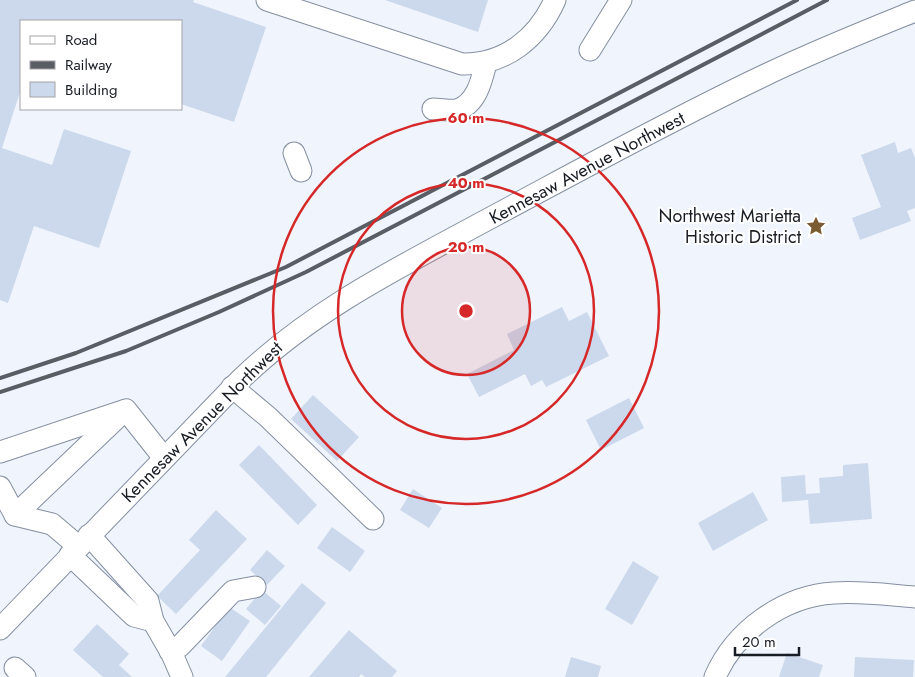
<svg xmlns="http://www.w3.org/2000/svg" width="915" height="677" viewBox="0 0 915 677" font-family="Jost,sans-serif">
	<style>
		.building { fill: #ccd8eb }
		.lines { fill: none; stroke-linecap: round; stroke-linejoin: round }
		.minor-casing { stroke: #848fa1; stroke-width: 23 }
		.minor { stroke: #fff; stroke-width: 21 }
		.rail { stroke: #595e65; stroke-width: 4 }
		.ring { fill: none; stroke: #d62828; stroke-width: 2.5 }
		.labels { text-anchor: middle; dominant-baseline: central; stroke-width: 4; stroke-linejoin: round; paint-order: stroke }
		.street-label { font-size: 18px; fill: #181c23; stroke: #fff }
		.poi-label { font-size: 18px; fill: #181c23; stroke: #fff; text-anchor: end }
		.centre { fill: #d62828; stroke: #fff; stroke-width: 2.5 }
		.ring-label { font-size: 15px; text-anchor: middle; font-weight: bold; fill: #d62828; stroke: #fff; stroke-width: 4; stroke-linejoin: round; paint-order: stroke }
	</style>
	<rect width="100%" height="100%" fill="#f0f5fd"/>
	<!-- building -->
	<g class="building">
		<polygon points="0,0 194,0 193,2 266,27 234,122 181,104 181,21 21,21 21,89 2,148 52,165 64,129 131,151 99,248 34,226 8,303 0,300"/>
		<polygon points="385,0 488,0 478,32"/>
		<polygon points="895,142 898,153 911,148 915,158 915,208 907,211 911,221 860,240 852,218 881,207 861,155"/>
		<polygon points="562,307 569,321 587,312 609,356 546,387 542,380 531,386 525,374 479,397 467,374 514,350 507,334"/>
		<polygon points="313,395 359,437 337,461 291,419"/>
		<polygon points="629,398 644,428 601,450 586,420"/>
		<polygon points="259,445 317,505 298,525 239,465"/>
		<polygon points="868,463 872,519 810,524 808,500 782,502 781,477 805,475 806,494 820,493 819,478 843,476 843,465"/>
		<polygon points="413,489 442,508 429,528 400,510"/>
		<polygon points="753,492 768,520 713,551 698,523"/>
		<polygon points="216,510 247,539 176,614 157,596 200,550 189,540"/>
		<polygon points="332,527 365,551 350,572 317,548"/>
		<polygon points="267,550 285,566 267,585 250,570"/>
		<polygon points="633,561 659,577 632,625 605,609"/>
		<polygon points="302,583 326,603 266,677 225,677"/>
		<polygon points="262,590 281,606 265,625 246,609"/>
		<polygon points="229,607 250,621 222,661 201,646"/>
		<polygon points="97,624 129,654 119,665 132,677 103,677 73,650"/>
		<polygon points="349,630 397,671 392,677 365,677 361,674 359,677 309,677"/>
		<polygon points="787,653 823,665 819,677 779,677"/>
		<polygon points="571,657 601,666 598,677 565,677"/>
		<polygon points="855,657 914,660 913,677 854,677"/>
	</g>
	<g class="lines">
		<defs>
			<g id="minor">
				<path d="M267 0 462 64C505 65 538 38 555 0"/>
				<polyline points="590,50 621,0"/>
				<path d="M433 109C440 109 451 111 457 110 477 104 482 79 486 63"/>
				<polyline points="294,153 301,171"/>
				<polyline points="232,387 268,417 373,519"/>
				<polyline points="0,452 126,410 164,458"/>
				<polyline points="0,487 15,515 52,524 78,546"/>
				<polyline points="15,515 120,415"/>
				<polyline points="89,535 148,601 153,621 172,654 182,677"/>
				<polyline points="70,555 134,616 153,621"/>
				<path d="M0 629 241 379C316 307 404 265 494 216 582 169 669 121 759 78 810 53 863 32 915 11"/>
				<polyline points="170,651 180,646 233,591 255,587"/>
				<polyline points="15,668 25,677"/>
				<path d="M715 677C735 631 783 596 834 593 861 591 889 595 915 597"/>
			</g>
		</defs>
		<!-- minor casing -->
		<use href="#minor" class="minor-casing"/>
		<!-- minor -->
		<use href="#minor" class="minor"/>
		<!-- rail -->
		<g class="rail">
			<polyline points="0,378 76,353 286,267 797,0"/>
			<polyline points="0,392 126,351 219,312 306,272 827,0"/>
		</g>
	</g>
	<!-- distance rings -->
	<circle cx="466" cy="311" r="64" fill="#d62828" fill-opacity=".12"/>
	<g class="ring">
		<circle cx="466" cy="311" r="64"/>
		<circle cx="466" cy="311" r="128"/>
		<circle cx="466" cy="311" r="193"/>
	</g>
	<!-- icons -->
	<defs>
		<symbol id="sight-bare" viewBox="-9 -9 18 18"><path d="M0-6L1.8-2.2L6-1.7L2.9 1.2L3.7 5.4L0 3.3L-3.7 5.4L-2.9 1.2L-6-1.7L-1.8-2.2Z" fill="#7b5b31" stroke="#fff" stroke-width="2.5" paint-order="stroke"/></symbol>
	</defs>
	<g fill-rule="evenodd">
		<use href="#sight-bare" x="802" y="212" width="28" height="28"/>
	</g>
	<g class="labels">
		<!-- street labels -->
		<g class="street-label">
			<text transform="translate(587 168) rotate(-28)">Kennesaw Avenue Northwest</text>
			<text transform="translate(202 422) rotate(-45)">Kennesaw Avenue Northwest</text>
		</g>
		<!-- poi labels -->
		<g class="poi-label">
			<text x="801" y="216">Northwest Marietta<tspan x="801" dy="21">Historic District</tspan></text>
		</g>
	</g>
	<circle cx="466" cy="311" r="8" class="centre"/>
	<g class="ring-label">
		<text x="466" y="123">60 m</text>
		<text x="466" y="188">40 m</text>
		<text x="466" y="252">20 m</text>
	</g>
	<!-- legend -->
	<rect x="20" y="20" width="162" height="90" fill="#ffffff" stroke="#a3a4a7"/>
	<rect x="30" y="36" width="25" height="8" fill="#ffffff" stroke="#a3a4a7"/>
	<text x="65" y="45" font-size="15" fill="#181c23">Road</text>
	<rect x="30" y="61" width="25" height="8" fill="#595e65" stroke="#a3a4a7"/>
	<text x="65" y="70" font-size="15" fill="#181c23">Railway</text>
	<rect x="30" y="82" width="25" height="15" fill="#ccd8eb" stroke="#a3a4a7"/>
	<text x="65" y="95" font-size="15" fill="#181c23">Building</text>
	<!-- scale -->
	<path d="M735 647v8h64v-8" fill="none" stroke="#181c23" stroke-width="2.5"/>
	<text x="742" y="647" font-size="15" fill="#181c23" stroke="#ffffff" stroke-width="4" paint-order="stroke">20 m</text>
</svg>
